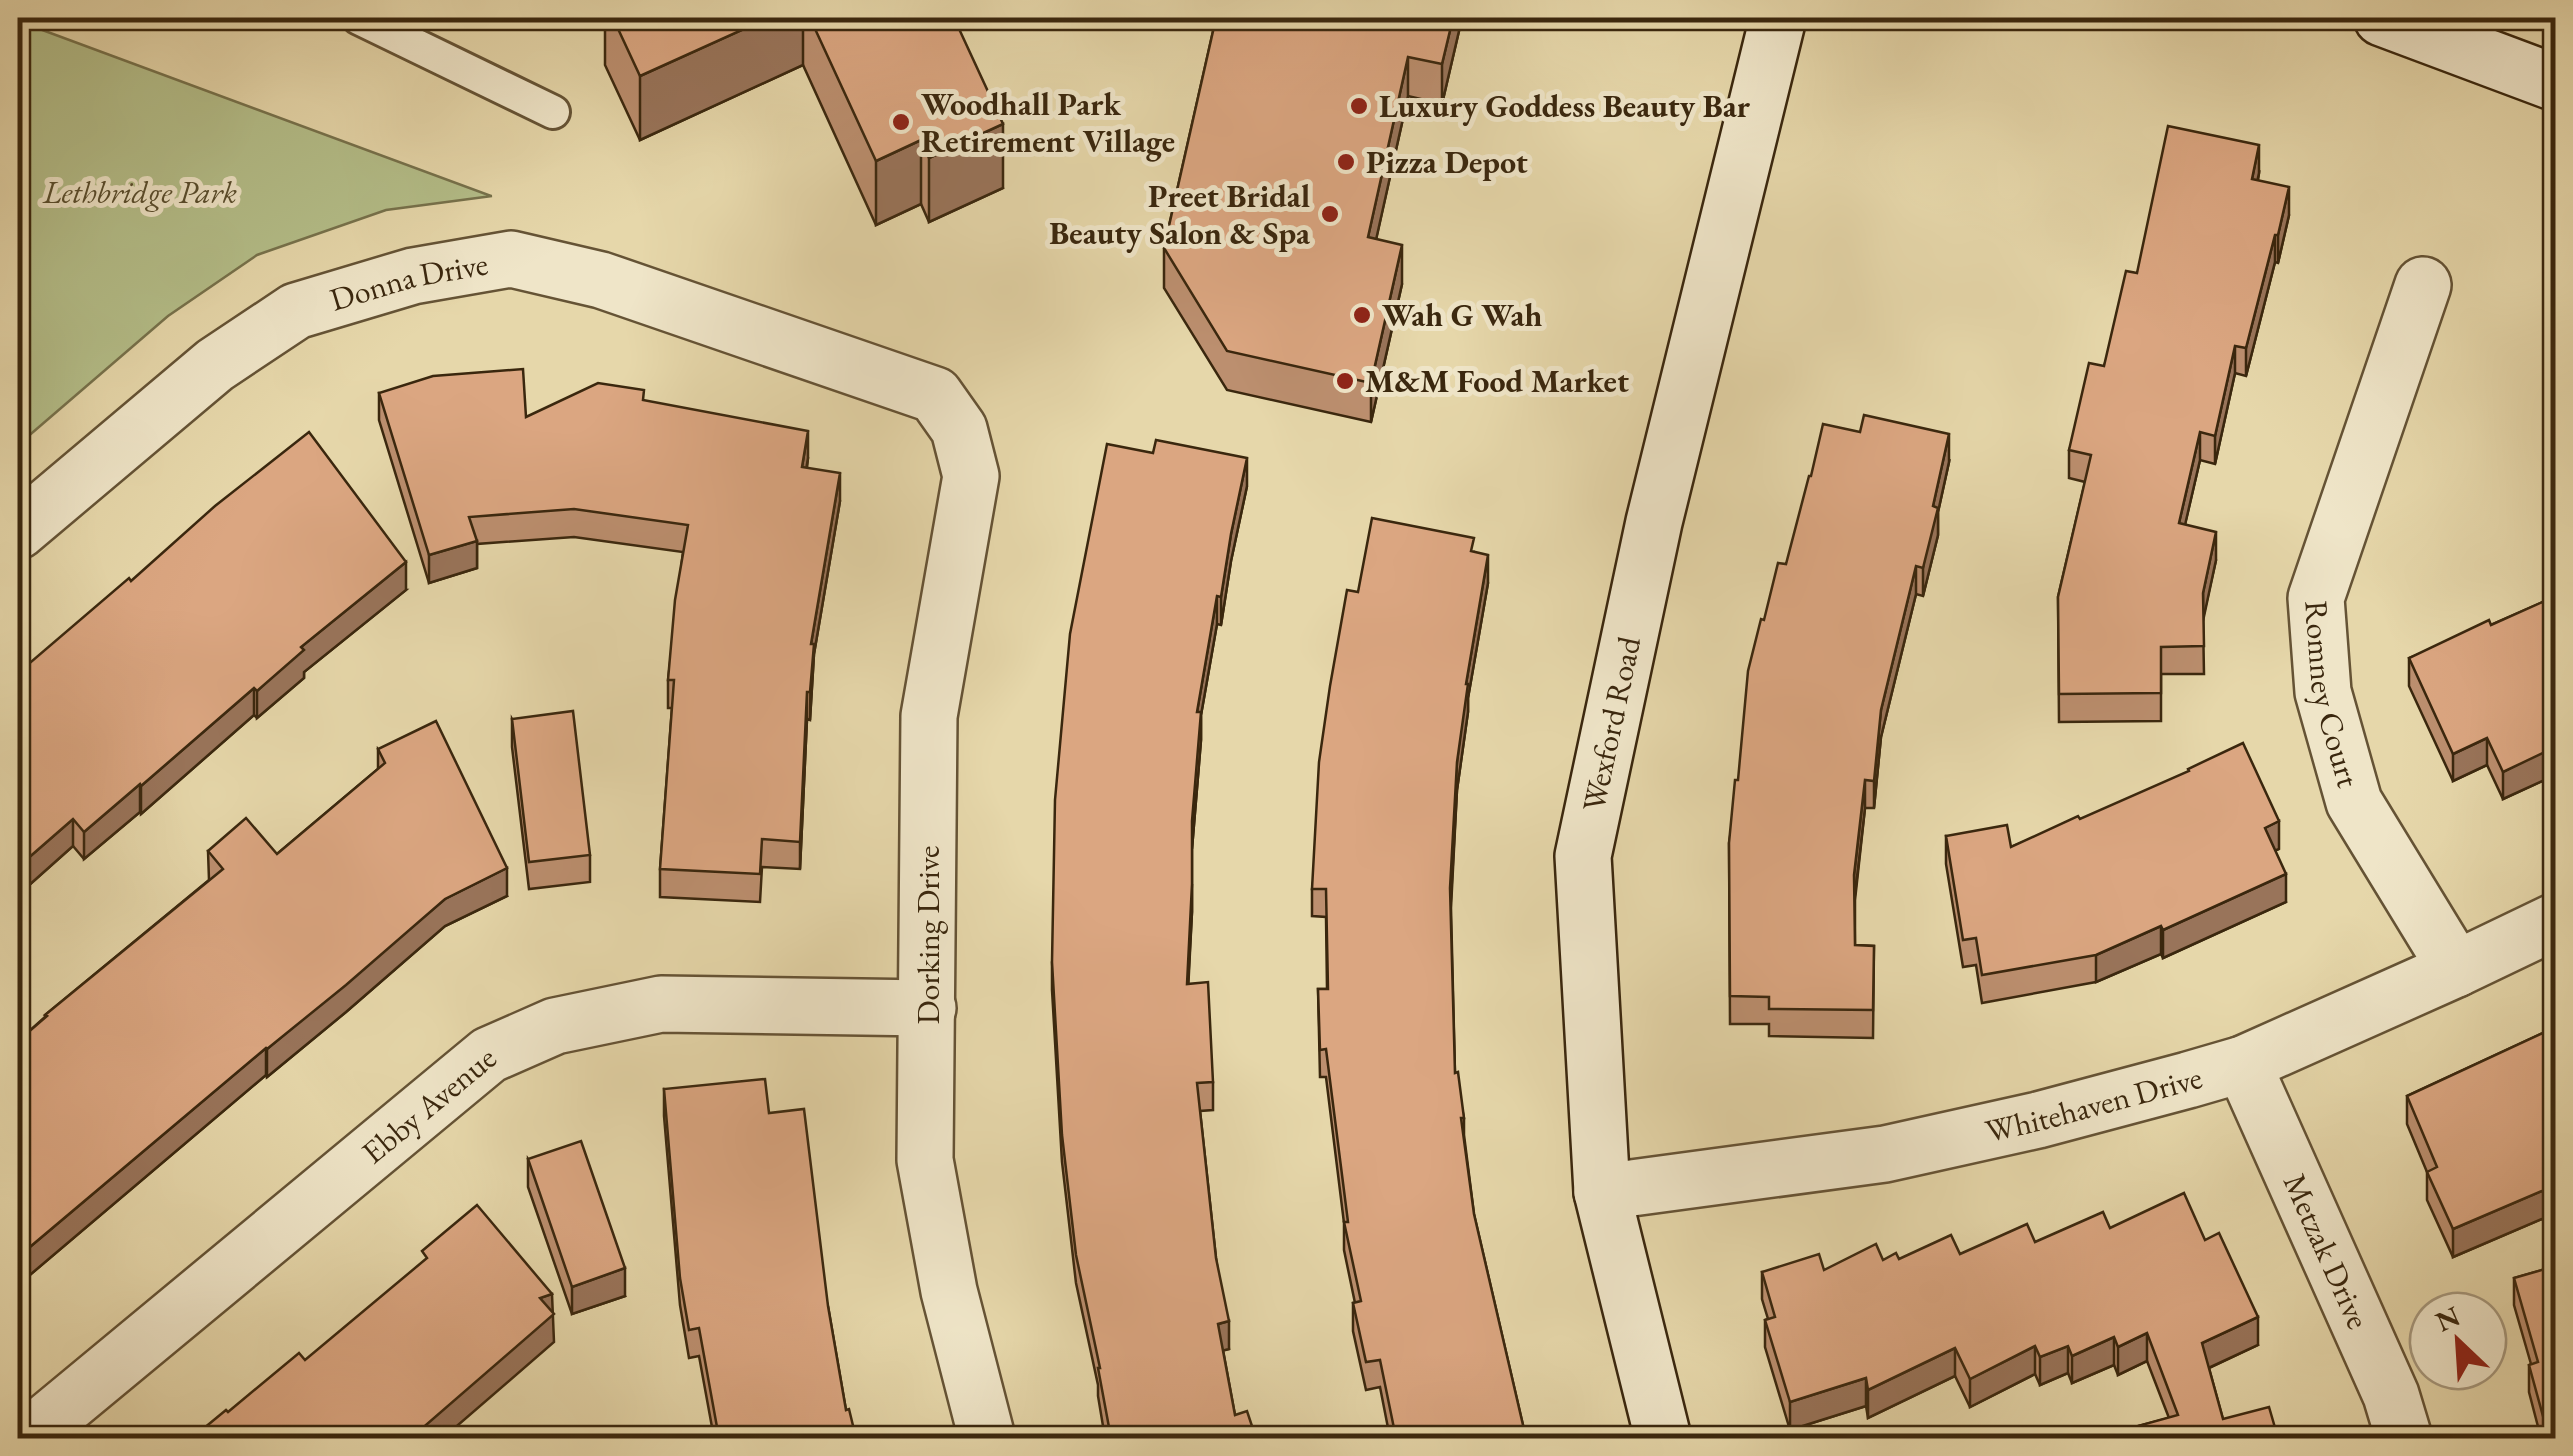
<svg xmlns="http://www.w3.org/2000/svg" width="2573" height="1456" viewBox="0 0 2573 1456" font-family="'EB Garamond',serif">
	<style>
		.green { fill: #b4be89; stroke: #77724c; stroke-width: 2.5 }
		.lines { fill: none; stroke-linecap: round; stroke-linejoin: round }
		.lane-casing { stroke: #655335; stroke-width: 38 }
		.street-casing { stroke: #655335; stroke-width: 60 }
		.secondary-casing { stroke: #3a270e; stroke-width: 60 }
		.lane { stroke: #efe5c8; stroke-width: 32 }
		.street { stroke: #efe5c8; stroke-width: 55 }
		.secondary { stroke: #efe5c8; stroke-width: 55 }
		.wall { fill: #bc8f6f; stroke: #3a270e; stroke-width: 2.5 }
		.shaded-wall { fill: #99745a; stroke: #3a270e; stroke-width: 2.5 }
		.building { fill: #dba681; stroke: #3a270e; stroke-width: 2.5 }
		.poi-dot { fill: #8f2418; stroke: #efe5c8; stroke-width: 4 }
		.labels { text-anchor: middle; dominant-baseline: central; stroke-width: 10; stroke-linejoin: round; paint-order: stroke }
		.poi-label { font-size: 32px; font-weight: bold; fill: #3a270e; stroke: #efe5c8; text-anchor: start }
		.park-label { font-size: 32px; font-style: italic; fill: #584d2d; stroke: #efe5c8 }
		.street-label { font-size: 32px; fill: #3a270e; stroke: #efe5c8 }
	</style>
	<rect width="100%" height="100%" fill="#e6d7aa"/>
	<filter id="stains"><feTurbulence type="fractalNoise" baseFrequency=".002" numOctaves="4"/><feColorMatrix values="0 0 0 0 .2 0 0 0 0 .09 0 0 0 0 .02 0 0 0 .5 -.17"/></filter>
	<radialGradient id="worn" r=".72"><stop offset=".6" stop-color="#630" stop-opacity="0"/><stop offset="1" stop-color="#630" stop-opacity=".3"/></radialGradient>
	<!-- green -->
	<polygon class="green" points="18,21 491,196 492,196 386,210 257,255 168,316 18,445"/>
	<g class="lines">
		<defs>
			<polyline id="lane" points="359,18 553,112"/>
			<g id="street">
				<path id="s1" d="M2423 285 2316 598 2323 692 2354 802 2456 969"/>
				<path id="s2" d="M18 531 215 365 296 311 413 276 511 259 601 280 935 395 959 429 971 476 929 716 925 1160 949 1291 987 1438"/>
				<path id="s3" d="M2243 1064 2391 1395 2404 1438"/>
				<path id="s4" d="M1602 1192 1885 1154 2038 1120 2188 1080 2243 1064 2456 969 2556 921"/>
				<path id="s5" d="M27 1438 489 1055 555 1026 661 1004 928 1008"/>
			</g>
			<g id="secondary">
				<polyline points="2382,18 2556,83"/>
				<path id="s6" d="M1663 1438 1602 1192 1583 856 1654 522 1778 18"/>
			</g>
		</defs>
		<!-- lane casing -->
		<use href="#lane" class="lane-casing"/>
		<!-- street casing -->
		<use href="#street" class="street-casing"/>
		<!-- secondary casing -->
		<use href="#secondary" class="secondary-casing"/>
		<!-- lane -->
		<use href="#lane" class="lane"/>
		<!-- street -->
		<use href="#street" class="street"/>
		<!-- secondary -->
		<use href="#secondary" class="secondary"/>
	</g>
	<!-- wall -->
	<g class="wall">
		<polygon points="605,18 954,18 1003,188 929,222 921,204 876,225 803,65 640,140 605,65"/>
		<polygon points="1216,18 1462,18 1442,104 1408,96 1376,239 1402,284 1371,422 1227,390 1164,288 1164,248"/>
		<polygon points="2259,173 2258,180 2289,215 2278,263 2275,262 2246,376 2235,373 2215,464 2200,460 2185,524 2216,560 2203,618 2204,674 2161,674 2161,721 2059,722 2058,597 2085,482 2069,478 2069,450 2104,366 2137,273"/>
		<polygon points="379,393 526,417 644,401 808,458 807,468 840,501 814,654 810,720 807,719 800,869 762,867 760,902 660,897 660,869 672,708 668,708 668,680 683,552 574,537 477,544 477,568 429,583 379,420"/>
		<polygon points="1949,462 1938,512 1938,535 1923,596 1916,594 1881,737 1874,808 1865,808 1855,900 1855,945 1874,946 1873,1038 1769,1036 1769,1024 1730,1024 1729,843 1764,620"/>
		<polygon points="1247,486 1231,561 1221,625 1217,624 1201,715 1201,740 1192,849 1192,912 1188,984 1213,1082 1213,1110 1200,1111 1216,1258 1229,1349 1223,1350 1235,1415 1256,1438 1105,1438 1098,1396 1098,1385 1076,1283 1062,1162 1052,990 1052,962"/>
		<polygon points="1474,552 1488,583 1468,698 1468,712 1457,790 1451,908 1455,1073 1464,1118 1464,1135 1474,1214 1526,1438 1390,1438 1380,1387 1366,1390 1353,1331 1353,1303 1355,1303 1344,1250 1344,1223 1326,1077 1320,1077 1318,989 1327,989 1326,917 1312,916 1312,889 1358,592"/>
		<polygon points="131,581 406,590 304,672 304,678 257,718 254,715 141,814 140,812 84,859 73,846 18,895"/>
		<polygon points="2556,596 2556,773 2549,776 2549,778 2503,799 2487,765 2453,781 2409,686 2409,658 2491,625"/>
		<polygon points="512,719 590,855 590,882 529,889 512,747"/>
		<polygon points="378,749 507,896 445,926 346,1012 267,1077 266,1075 18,1285 18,1041 45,1017 45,1015 209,880 208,851 277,854 378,769"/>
		<polygon points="2080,819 2279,849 2275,850 2286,902 2163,958 2161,954 2096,982 1982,1003 1976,965 1963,967 1946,864 1946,836 2011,847"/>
		<polygon points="2556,1027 2556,1213 2453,1257 2427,1200 2427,1172 2407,1124 2407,1096"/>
		<polygon points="664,1089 769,1113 828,1306 846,1410 856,1438 714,1438 699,1356 689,1358 680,1305 664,1116"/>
		<polygon points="528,1159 625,1296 572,1314 528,1187"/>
		<polygon points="2110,1228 2205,1240 2258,1345 2209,1368 2223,1419 2278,1438 2127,1438 2127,1429 2169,1418 2147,1361 2118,1375 2114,1365 2072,1383 2068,1373 2040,1385 2035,1374 1970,1407 1955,1376 1868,1418 1866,1406 1790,1430 1765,1347 1765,1320 1768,1319 1762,1299 1762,1272 1824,1270 1883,1260 1960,1254 2035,1242"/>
		<polygon points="2556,1266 2556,1438 2541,1438 2529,1392 2529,1365 2531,1364 2514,1305 2514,1278"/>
	</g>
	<!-- shaded-wall -->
	<g class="shaded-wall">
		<polygon points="768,18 803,18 803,65 640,140 640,76"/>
		<polygon points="1453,18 1462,18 1442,104 1442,64"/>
		<polygon points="1408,57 1408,96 1368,276 1368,237"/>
		<polygon points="1003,124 1003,188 929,222 929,158"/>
		<polygon points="921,140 921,204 876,225 876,161"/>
		<polygon points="2259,145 2259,173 2252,206 2252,179"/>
		<polygon points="2289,187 2289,215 2278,263 2278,235"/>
		<polygon points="2275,235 2275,262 2246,376 2246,348"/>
		<polygon points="1402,245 1402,284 1371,422 1371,383"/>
		<polygon points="2235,346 2235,373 2215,464 2215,436"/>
		<polygon points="808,431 808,458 802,495 802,467"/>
		<polygon points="2200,432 2200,460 2179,551 2179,523"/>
		<polygon points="1949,434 1949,462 1938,512 1938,535 1923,596 1923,568 1933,506"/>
		<polygon points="1247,458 1247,486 1231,561 1221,625 1221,597 1231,534"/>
		<polygon points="840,473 840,501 814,654 810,720 811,644"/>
		<polygon points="2216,532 2216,560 2203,621 2203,593"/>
		<polygon points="477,541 477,568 429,583 429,555"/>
		<polygon points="1488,555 1488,583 1468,698 1468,712 1457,790 1450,916 1450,888 1457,762 1466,684"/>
		<polygon points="406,562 406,590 304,672 304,678 257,718 257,691 301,647"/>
		<polygon points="1916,566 1916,594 1881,737 1874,808 1874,781 1881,710"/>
		<polygon points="1217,596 1217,624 1201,715 1201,740 1192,849 1197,712"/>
		<polygon points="254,688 254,715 141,814 141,786"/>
		<polygon points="807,692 807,719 800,869 800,842"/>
		<polygon points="2487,738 2487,765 2453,781 2453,754"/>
		<polygon points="2556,745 2556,773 2549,776 2549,778 2503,799 2503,772"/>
		<polygon points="1865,780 1865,808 1854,903 1854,875"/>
		<polygon points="140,784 140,812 84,859 84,832"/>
		<polygon points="73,819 73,846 18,895 18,867"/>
		<polygon points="2279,821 2279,849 2265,855 2265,828"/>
		<polygon points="507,868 507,896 445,926 346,1012 267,1077 267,1049 445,899"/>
		<polygon points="2286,874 2286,902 2163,958 2163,930"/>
		<polygon points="1192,884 1192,912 1187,1012 1187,984"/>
		<polygon points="2161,926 2161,954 2096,982 2096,955"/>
		<polygon points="266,1048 266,1075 18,1285 18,1257"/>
		<polygon points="2556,1185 2556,1213 2453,1257 2453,1229"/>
		<polygon points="625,1268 625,1296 572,1314 572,1287"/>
		<polygon points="552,1294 554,1342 443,1438 411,1438 540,1298"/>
		<polygon points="2258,1317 2258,1345 2202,1371 2202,1343"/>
		<polygon points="1229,1321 1229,1349 1218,1352 1218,1324"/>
		<polygon points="2147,1333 2147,1361 2118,1375 2118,1347"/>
		<polygon points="2114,1337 2114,1365 2072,1383 2072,1356"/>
		<polygon points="2035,1346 2035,1374 1970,1407 1970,1379"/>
		<polygon points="2068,1346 2068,1373 2040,1385 2040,1357"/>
		<polygon points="1955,1348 1955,1376 1868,1418 1868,1390"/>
		<polygon points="1866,1378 1866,1406 1790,1430 1790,1402"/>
	</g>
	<!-- building -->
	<g class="building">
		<polygon points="613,18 768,18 640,76"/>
		<polygon points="810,18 954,18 1003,124 929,158 921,140 876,161"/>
		<polygon points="1216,18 1453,18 1442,64 1408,57 1368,237 1402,245 1371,383 1227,351 1164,248"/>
		<polygon points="2168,126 2259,145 2252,179 2289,187 2278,235 2275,235 2246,348 2235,346 2215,436 2200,432 2179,523 2216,532 2203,593 2204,646 2161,647 2161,693 2059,694 2058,597 2091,455 2069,450 2089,363 2104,366 2126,271 2137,273"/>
		<polygon points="523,369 526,417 598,383 644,390 643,400 808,431 802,467 840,473 811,644 814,644 810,692 807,692 800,842 762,839 760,874 660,869 674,680 668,680 675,600 688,525 574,509 469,517 477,541 429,555 379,393 433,376"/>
		<polygon points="1864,415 1949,434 1933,506 1938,508 1923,568 1916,566 1881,710 1874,781 1865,780 1854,875 1855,945 1874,946 1873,1010 1769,1009 1769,997 1730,996 1729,843 1735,780 1738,780 1748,671 1761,619 1764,620 1778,563 1786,564 1809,476 1811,476 1823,424 1860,432"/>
		<polygon points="309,432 406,562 301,647 304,650 257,691 254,688 141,786 140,784 84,832 73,819 18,867 18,673 129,578 131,581 215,506"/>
		<polygon points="1156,440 1247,458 1231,534 1221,597 1217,596 1197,712 1201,712 1192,821 1192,884 1187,984 1208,982 1213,1082 1197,1083 1216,1258 1229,1321 1218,1324 1235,1415 1247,1411 1256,1438 1111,1438 1098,1368 1100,1368 1076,1255 1062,1135 1052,962 1055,800 1070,634 1107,444 1153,453"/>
		<polygon points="1372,518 1474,538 1471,551 1488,555 1466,684 1468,684 1457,762 1450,888 1455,1073 1458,1072 1464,1118 1461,1118 1474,1214 1526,1438 1396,1438 1380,1360 1366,1362 1353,1303 1361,1301 1344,1222 1348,1222 1326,1049 1320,1050 1318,989 1328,989 1326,889 1312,889 1319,762 1330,686 1347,590 1358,592"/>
		<polygon points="2556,596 2556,745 2548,749 2549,750 2503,772 2487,738 2453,754 2409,658 2489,620 2491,625"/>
		<polygon points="573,711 590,855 529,862 512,719"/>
		<polygon points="436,721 507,868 445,899 346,985 267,1049 266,1048 18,1257 18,1041 47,1016 45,1015 223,869 208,851 246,818 277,854 385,763 378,749"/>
		<polygon points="2243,743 2279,821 2265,828 2286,874 2163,930 2161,926 2096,955 1982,975 1976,938 1963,940 1946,836 2007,825 2011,847 2078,816 2080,819 2189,771 2188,769"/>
		<polygon points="2556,1027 2556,1185 2453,1229 2427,1172 2437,1167 2407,1096"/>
		<polygon points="765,1079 769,1113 804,1109 828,1306 846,1410 849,1409 856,1438 719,1438 699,1328 689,1330 680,1278 664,1089"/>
		<polygon points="581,1141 625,1268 572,1287 528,1159"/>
		<polygon points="2184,1193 2205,1240 2219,1233 2258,1317 2202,1343 2223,1419 2269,1407 2278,1438 2130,1438 2127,1429 2178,1415 2147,1333 2118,1347 2114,1337 2072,1356 2068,1346 2040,1357 2035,1346 1970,1379 1955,1348 1868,1390 1866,1378 1790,1402 1765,1320 1775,1317 1762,1272 1819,1254 1824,1270 1876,1244 1883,1260 1896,1253 1899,1259 1951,1235 1960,1254 2027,1224 2035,1242 2103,1212 2110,1228"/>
		<polygon points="477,1205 552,1294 540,1298 554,1314 411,1438 192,1438 226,1410 228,1412 299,1353 305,1360 427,1258 422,1251"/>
		<polygon points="2556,1266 2556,1438 2549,1438 2529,1365 2538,1362 2514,1278"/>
	</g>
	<!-- markers -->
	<g class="poi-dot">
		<circle cx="1359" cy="106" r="10"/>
		<circle cx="901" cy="122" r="10"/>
		<circle cx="1346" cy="162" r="10"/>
		<circle cx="1330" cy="214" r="10"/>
		<circle cx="1362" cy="315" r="10"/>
		<circle cx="1345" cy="381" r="10"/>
	</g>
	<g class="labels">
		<!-- poi labels -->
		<g class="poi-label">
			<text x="921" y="104">Woodhall Park<tspan x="921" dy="37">Retirement Village</tspan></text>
			<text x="1379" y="106">Luxury Goddess Beauty Bar</text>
			<text x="1366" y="162">Pizza Depot</text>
			<text x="1310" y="196" text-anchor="end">Preet Bridal<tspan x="1310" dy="37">Beauty Salon &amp; Spa</tspan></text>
			<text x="1382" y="315">Wah G Wah</text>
			<text x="1365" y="381">M&amp;M Food Market</text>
		</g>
		<!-- park labels -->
		<g class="park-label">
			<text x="140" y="192">Lethbridge Park</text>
		</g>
		<!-- street labels -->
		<g class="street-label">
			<text stroke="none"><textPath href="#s2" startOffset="472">Donna Drive</textPath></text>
			<text stroke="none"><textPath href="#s1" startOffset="428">Romney Court</textPath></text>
			<text stroke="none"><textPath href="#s6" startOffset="725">Wexford Road</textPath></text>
			<text transform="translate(928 935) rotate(-90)">Dorking Drive</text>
			<text stroke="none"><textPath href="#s4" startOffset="500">Whitehaven Drive</textPath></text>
			<text stroke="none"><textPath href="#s5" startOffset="522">Ebby Avenue</textPath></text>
			<text stroke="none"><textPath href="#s3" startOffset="205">Metzak Drive</textPath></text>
		</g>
	</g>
	<!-- margin -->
	<rect width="2573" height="1456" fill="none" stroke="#e6d7aa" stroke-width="60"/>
	<rect x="20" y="20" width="2533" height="1416" fill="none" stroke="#3a270e" stroke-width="5"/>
	<rect x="30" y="30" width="2513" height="1396" fill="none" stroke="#3a270e" stroke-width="2.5"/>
	<!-- north arrow -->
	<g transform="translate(2458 1341) rotate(335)"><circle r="48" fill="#efe5c8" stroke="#a7997e" stroke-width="2.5"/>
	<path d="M0-8L18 38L0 25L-18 38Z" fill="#8f2418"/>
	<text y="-15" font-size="28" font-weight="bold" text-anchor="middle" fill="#3a270e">N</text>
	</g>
	<rect width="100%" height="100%" filter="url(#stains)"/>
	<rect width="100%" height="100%" fill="url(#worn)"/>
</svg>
